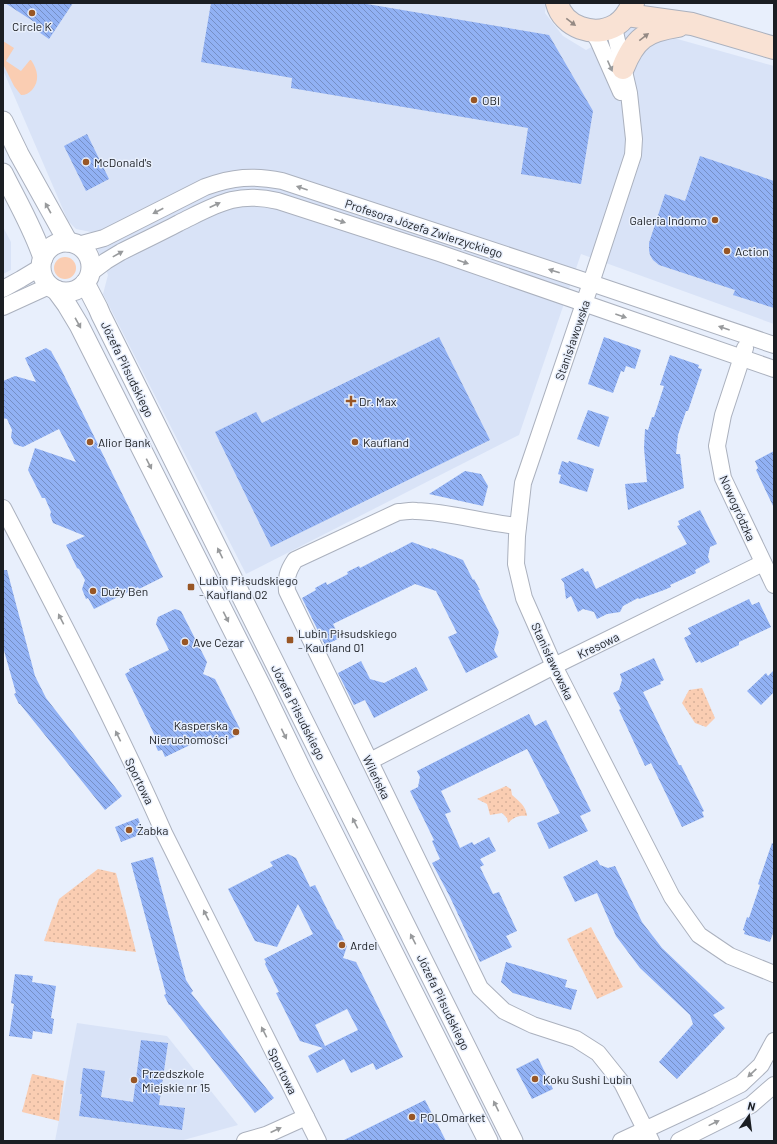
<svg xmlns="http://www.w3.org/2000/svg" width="777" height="1144" viewBox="0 0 777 1144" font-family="Barlow,sans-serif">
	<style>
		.built { fill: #d9e3f7 }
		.grass { fill: #facdb2 }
		.park { fill: url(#park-dots) }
		.building { fill: url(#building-back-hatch); fill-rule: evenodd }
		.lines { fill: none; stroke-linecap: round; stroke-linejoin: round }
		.minor-casing { stroke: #abb1be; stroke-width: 18 }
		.tertiary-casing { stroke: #abb1be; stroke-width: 21 }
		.secondary-casing { stroke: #abb1be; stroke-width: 24 }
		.minor { stroke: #fff; stroke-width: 16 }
		.tertiary { stroke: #fff; stroke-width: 19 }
		.secondary { stroke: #f9e2d4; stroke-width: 22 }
		.oneway { fill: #958a84 }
		.oneway2 { fill: #989a9c }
		.poi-dot { fill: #985625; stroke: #e8effc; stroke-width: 1.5 }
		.labels { text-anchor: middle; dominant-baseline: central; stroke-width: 3; stroke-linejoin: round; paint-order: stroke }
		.poi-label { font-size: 12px; fill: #1b1e23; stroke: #e8effc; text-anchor: start }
		.street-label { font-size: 12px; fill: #1b1e23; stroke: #e8effc }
	</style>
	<defs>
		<pattern id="park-dots" width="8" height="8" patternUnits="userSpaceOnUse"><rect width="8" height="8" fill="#facdb2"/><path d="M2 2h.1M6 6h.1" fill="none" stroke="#d6b099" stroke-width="1.8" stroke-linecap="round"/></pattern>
		<pattern id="building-back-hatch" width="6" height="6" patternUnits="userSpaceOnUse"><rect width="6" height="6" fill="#91b1f4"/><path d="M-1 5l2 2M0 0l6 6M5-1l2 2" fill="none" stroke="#768fc5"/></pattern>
	</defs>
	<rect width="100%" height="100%" fill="#e8effc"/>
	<!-- built -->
	<g class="built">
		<polygon points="3,3 546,3 545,13 563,36 586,50 631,26 774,66 774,324 581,254 519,435 246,574 103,294 108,275 91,232 76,229 68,221 3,70"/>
		<polygon points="3,227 11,242 11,270 3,274"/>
		<polygon points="77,1023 167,1036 238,1125 180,1141 55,1141"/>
	</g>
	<!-- grass -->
	<g class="grass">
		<path d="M3 41 14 48 6 61 21 71 30 60H31C38 70 40 81 32 90 29 93 26 95 21 95L14 86 3 64Z"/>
		<circle cx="65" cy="268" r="11"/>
	</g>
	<!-- park -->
	<g class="park">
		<polygon points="702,688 715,718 706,727 695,723 682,703 689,690"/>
		<path d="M506 786 511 789 512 795C519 801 526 806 527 816 519 815 514 817 508 823L507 818 502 813 490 815 487 804 477 799Z"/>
		<polygon points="98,869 116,873 136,952 44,941 59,899"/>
		<polygon points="591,927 623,987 597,999 567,939"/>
		<polygon points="32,1074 64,1081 59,1121 22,1112"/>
	</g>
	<!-- building -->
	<g class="building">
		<polygon points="5,3 73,3 49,39 33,28 36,23"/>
		<polygon points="211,3 361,3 549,35 593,111 581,184 521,174 528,128 291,88 292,78 201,62"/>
		<polygon points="87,134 109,179 86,191 64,146"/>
		<polygon points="700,156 774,181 774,308 733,295 735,290 659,265 653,260 650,255 649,250 649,243 665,194 685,201"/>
		<polygon points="439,337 490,440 271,547 215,432 256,412 262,423"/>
		<polygon points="604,337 641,350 635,369 626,366 624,372 621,371 613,393 588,384"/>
		<polygon points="46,348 51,351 62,371 163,577 139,589 138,587 94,609 88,598 86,599 82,589 85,580 79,569 77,568 66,545 85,536 53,523 50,515 51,512 45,498 42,498 28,470 35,448 76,462 59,429 23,447 14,444 11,437 12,430 7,419 3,418 3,381 15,376 36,382 25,358"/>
		<polygon points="670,355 699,365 698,368 702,369 688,411 686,411 678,435 676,454 680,454 684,488 628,510 625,484 647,482 644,448 645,429 648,430 652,417 654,417 664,386 660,385"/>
		<polygon points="588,410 609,417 599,447 577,439"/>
		<polygon points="774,451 774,508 756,470 758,468 755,461"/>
		<polygon points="562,461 568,463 569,461 594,469 587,492 559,483 561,475 558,474"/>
		<polygon points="465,471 481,474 488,486 483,506 429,494"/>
		<polygon points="700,510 717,544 710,547 708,557 710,562 695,570 696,573 670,585 671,587 664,590 639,599 638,598 623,606 620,612 607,614 597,619 594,612 583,609 578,612 571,596 566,599 564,583 561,579 583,568 585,572 588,571 596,589 687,544 677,526 680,525 678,521"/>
		<polygon points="412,542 431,549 432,548 463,560 473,580 474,579 480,590 478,590 499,632 494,650 498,657 466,673 448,637 457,633 436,591 415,584 333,624 340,638 325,645 302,598 316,590 315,588 326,582 327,585 348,574 347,572 359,566 360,568 391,552 391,553"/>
		<polygon points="3,570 7,570 35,676 46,698 122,796 105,810 20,704 19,704 14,694 16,693 3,647"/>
		<polygon points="749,599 752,605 759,602 771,627 739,642 739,645 701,663 700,661 696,663 684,638 691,634 688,628"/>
		<polygon points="175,609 181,611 207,662 203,674 215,679 240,729 238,735 220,744 214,742 211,735 165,757 162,750 158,751 152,737 155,736 125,674 130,671 129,669 169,650 156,624 158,617"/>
		<polygon points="654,658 664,680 660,682 661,684 643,692 679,765 681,765 704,811 702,812 704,817 682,827 651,763 645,766 619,710 621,709 613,693 619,690 622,680 620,674"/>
		<polygon points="361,661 370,679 384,683 416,667 428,690 374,718 365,700 354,705 338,673"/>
		<polygon points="774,670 774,692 761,705 747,691 766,673 768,676"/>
		<polygon points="529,714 535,726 546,720 591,811 580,816 588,831 549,849 537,823 560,813 527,749 441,791 451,812 445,814 460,848 472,842 474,845 489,837 496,851 480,859 484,865 480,867 493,894 499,892 517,931 506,936 512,947 480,962 450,897 432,863 440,859 432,841 434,840 410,791 418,787 420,777 417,771"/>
		<polygon points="138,818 144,833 121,842 115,827"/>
		<polygon points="772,843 774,844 774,930 770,942 744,934 745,931 743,930 747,917 749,918 760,885 758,884"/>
		<path d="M288 854 296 858 310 887 315 885 337 929 339 930 347 946 343 958 356 962 403 1057 376 1070 373 1063 351 1073 344 1059 317 1073 308 1056 323 1048 300 1041 276 993 279 992 265 964 266 962 264 959 313 934 298 904 277 947 255 941 228 889 273 866 270 862ZM347 1009 358 1030 325 1046 315 1025Z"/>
		<polygon points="153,857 186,980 193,991 191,993 274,1098 255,1113 170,1005 169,1005 164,995 166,994 131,863"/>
		<polygon points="597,860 600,865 608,868 615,866 642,922 662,948 725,1008 713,1015 725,1028 677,1079 659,1062 693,1024 690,1015 640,968 616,936 597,893 575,902 563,877"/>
		<polygon points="506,962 567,980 565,987 577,990 571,1010 513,993 501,982"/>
		<polygon points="15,974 33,976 32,982 56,986 51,1018 54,1019 52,1034 33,1031 32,1039 9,1036 14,1004 11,1003"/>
		<polygon points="141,1040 168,1043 159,1105 185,1108 182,1130 79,1116 82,1094 80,1094 83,1068 105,1071 101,1097 133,1102"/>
		<polygon points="538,1058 553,1089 532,1099 516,1069"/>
		<polygon points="425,1100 446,1141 342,1141"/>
	</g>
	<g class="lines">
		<defs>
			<g id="minor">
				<polyline points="615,26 615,32 629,93 634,139 633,155 591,283 523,483 517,536 516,564 524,598 554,666 672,897 699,935 730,956 774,974"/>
				<polyline points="592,31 598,40 621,92"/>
				<path d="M78 245 104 238 205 187C233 177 253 175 282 181L591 283 774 345"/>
				<path d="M90 273 106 261 121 252C141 242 160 233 179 223 216 205 236 191 278 201L439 253 774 369"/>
				<polyline points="3,289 21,279 41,267"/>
				<polyline points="3,307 49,286"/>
				<polyline points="745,348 723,415 717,446 723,478 774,585"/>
				<path d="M3 508C59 615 115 722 164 833L318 1141"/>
				<path d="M518 526C484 523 451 512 416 511 410 510 404 512 398 512L295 560C287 572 286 578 287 591L480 988 504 1011 533 1025 576 1039 598 1053 622 1083 651 1141"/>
				<polyline points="370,761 554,666 763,563"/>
				<polyline points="245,1141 266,1135 306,1117"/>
				<polyline points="621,1141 709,1100 741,1084 761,1065 774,1041"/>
				<polyline points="679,1141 751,1105 774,1085"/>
			</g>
			<g id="tertiary">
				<polyline points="3,121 19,154 68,242"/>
				<path d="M3 173C17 201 33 228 43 258"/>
				<circle cx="66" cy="267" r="25"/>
				<polyline points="85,283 98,308 101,315 160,433 513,1141"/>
				<polyline points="56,290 67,305 79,325 261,686 304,775 488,1141"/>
			</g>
			<g id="secondary">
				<path d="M557 3C563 27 594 38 616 25 624 20 629 12 633 3"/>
				<polyline points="627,15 692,24 774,48"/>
				<path d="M623 68C635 38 646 31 678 26"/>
			</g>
		</defs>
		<!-- minor casing -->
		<use href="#minor" class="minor-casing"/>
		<!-- tertiary casing -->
		<use href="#tertiary" class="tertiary-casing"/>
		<!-- secondary casing -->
		<use href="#secondary" class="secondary-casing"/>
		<!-- minor -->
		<use href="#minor" class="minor"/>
		<!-- tertiary -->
		<use href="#tertiary" class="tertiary"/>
		<!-- secondary -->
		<use href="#secondary" class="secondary"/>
	</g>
	<!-- one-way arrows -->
	<defs><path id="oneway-solid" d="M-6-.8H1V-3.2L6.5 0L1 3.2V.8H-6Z"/></defs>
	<g class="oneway">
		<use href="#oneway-solid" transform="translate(571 22) rotate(38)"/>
		<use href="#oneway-solid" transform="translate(644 37) rotate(-38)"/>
	</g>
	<g class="oneway2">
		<use href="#oneway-solid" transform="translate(610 66) rotate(66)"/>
		<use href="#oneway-solid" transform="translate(302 188) rotate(-161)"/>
		<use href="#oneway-solid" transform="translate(215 205) rotate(-25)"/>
		<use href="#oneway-solid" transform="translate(48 208) rotate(-119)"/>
		<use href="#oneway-solid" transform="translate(158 211) rotate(153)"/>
		<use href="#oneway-solid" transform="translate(340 221) rotate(19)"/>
		<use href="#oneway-solid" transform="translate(118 254) rotate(-29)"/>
		<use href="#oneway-solid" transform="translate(463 262) rotate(19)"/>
		<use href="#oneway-solid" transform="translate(554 271) rotate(-162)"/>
		<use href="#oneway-solid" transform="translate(621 316) rotate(19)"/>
		<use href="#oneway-solid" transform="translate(78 323) rotate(61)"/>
		<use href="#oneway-solid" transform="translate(724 328) rotate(-161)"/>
		<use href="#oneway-solid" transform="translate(149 464) rotate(63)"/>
		<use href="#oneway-solid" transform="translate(220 553) rotate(-116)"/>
		<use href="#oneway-solid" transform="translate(226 617) rotate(63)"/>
		<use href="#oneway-solid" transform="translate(61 619) rotate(-117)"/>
		<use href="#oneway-solid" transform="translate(284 734) rotate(64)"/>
		<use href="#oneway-solid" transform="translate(118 736) rotate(-116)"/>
		<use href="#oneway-solid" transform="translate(355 823) rotate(-117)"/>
		<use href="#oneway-solid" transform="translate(206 915) rotate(-117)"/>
		<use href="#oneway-solid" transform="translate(413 939) rotate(-117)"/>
		<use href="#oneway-solid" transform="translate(264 1032) rotate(-117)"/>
		<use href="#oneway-solid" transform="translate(752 1073) rotate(137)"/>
		<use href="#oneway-solid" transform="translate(496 1106) rotate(-116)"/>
		<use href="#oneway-solid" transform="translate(714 1123) rotate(-26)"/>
		<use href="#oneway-solid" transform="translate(276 1130) rotate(-25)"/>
	</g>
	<!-- markers -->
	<g class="poi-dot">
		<circle cx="32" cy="13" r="4"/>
		<circle cx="474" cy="100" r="4"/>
		<circle cx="86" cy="162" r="4"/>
		<circle cx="715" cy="220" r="4"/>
		<circle cx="727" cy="251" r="4"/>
		<path d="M349 395h4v4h4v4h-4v4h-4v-4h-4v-4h4z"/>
		<circle cx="90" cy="442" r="4"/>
		<circle cx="355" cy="442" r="4"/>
		<rect x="187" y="583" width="8" height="8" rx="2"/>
		<circle cx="93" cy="591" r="4"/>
		<rect x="286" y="636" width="8" height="8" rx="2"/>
		<circle cx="185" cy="642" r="4"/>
		<circle cx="236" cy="732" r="4"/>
		<circle cx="129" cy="830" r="4"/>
		<circle cx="342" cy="945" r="4"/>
		<circle cx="535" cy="1079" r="4"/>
		<circle cx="134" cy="1080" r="4"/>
		<circle cx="412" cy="1117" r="4"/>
	</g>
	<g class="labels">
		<!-- poi labels -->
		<g class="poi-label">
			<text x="32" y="26" text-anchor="middle">Circle K</text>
			<text x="482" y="100">OBI</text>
			<text x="94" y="162">McDonald's</text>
			<text x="707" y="220" text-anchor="end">Galeria Indomo</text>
			<text x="735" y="251">Action</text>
			<text x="359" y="401">Dr. Max</text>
			<text x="98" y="442">Alior Bank</text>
			<text x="363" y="442">Kaufland</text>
			<text x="199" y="580">Lubin Piłsudskiego<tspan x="199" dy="14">- Kaufland 02</tspan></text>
			<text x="101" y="591">Duży Ben</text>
			<text x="298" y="633">Lubin Piłsudskiego<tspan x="298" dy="14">- Kaufland 01</tspan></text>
			<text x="193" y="642">Ave Cezar</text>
			<text x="228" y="725" text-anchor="end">Kasperska<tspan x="228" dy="14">Nieruchomości</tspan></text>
			<text x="137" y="830">Żabka</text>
			<text x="350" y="945">Ardel</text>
			<text x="142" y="1073">Przedszkole<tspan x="142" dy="14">Miejskie nr 15</tspan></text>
			<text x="543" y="1079">Koku Sushi Lubin</text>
			<text x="420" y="1117">POLOmarket</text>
		</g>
		<!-- street labels -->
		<g class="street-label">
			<text transform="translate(424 228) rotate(18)">Profesora Józefa Zwierzyckiego</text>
			<text transform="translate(572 340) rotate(-71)">Stanisławowska</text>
			<text transform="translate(128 369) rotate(64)">Józefa Piłsudskiego</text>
			<text transform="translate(738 508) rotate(66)">Nowogródzka</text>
			<text transform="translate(598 645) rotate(-26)">Kresowa</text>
			<text transform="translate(553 661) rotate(65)">Stanisławowska</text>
			<text transform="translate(299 712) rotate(63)">Józefa Piłsudskiego</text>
			<text transform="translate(377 777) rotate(64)">Wileńska</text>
			<text transform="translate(140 781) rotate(64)">Sportowa</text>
			<text transform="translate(444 1002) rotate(64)">Józefa Piłsudskiego</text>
			<text transform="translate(283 1071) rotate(63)">Sportowa</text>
		</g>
	</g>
	<!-- border -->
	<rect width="777" height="1144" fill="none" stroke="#1b1e23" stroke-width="8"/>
	<!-- north arrow -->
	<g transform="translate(749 1116) rotate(14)" stroke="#e8effc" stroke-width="3" paint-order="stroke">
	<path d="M0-3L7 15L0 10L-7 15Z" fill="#1b1e23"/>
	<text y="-6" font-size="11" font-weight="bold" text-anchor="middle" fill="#1b1e23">N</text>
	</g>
</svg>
